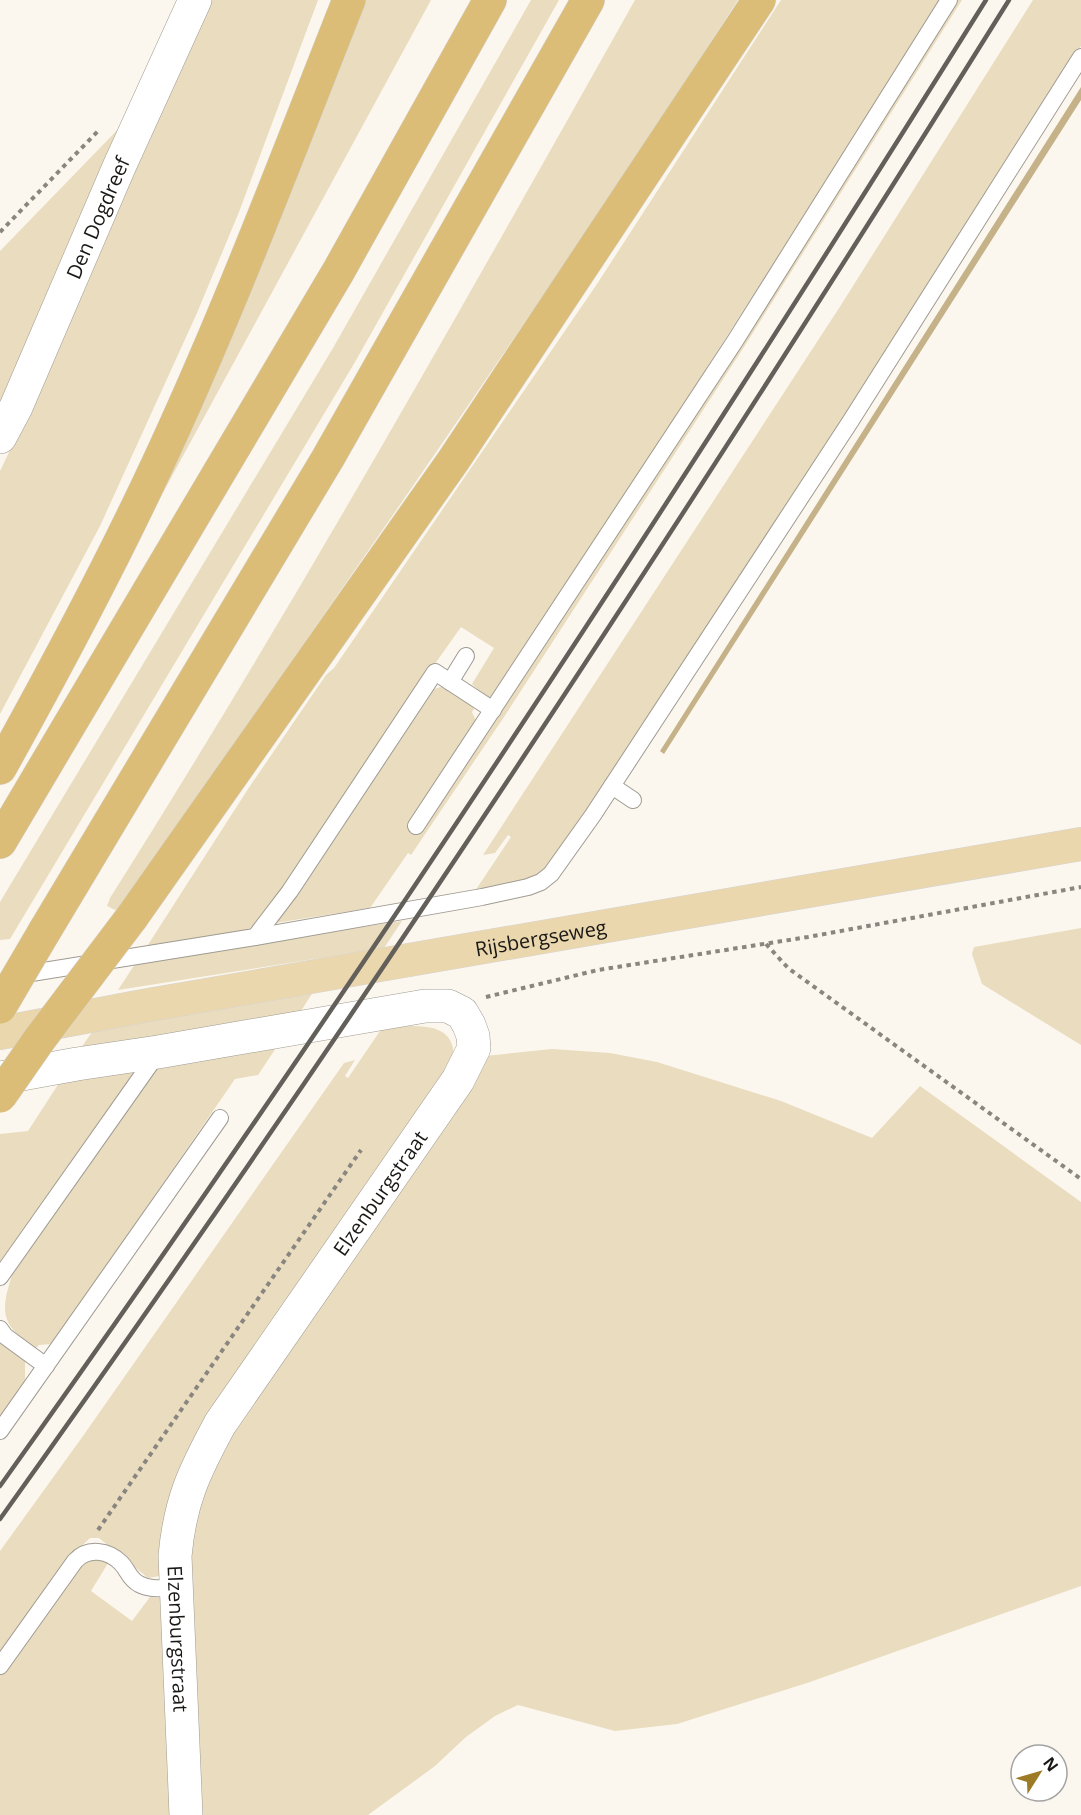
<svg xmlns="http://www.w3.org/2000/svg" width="1081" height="1815" viewBox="0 0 1081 1815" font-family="'Open Sans',sans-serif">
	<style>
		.green { fill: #e9dcbf }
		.water { fill: #c5b289 }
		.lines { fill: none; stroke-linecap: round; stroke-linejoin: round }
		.service-casing { stroke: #9f9b92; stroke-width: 18 }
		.minor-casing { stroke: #9f9b92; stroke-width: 34 }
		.primary-casing { stroke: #d6d5d5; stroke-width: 34 }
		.motorway-casing { stroke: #d6d5d5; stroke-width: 34 }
		.path { stroke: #898680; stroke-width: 4; stroke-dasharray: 4.5 4.5; stroke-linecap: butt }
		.service { stroke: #fff; stroke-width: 16 }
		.minor { stroke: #fff; stroke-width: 33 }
		.primary { stroke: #ead7ad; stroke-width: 33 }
		.motorway { stroke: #dcbd77; stroke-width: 33 }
		.rail { stroke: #63605b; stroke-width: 4.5 }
		.motorway-bridge-casing { stroke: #d6d5d5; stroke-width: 34; stroke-linecap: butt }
		.motorway-bridge { stroke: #dcbd77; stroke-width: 33 }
		.labels { text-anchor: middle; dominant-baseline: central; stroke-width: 5; stroke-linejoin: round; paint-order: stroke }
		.street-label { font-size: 20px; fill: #1a1815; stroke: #fff }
	</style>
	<rect width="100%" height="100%" fill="#fcf7ee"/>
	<!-- green -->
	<g class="green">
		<polygon points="212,0 318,0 239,212 197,313 100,526 0,714 0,471 52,363 185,55"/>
		<polygon points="360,0 431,0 140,535"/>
		<polygon points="531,0 559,0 355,362 10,939 0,940 0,902 333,348"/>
		<path d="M635 0H738C540 308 329 607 120 908L115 910 107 906 110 898C295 605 465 302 635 0Z"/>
		<path d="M781 0H941L496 699 486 697 472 684 494 648 461 627C420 684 382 743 343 802 322 833 274 917 243 932L144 951 248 789 326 675 334 668 597 284Z"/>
		<polygon points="957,0 962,0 744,347 504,717 411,855 408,853 370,908 269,924 427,695 434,689 444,686 470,703 474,709 472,712 477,723"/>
		<polygon points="1033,0 1081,0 1081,46 845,418 547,870 524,881 473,894 511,837 508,835 495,853 483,855 841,305"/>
		<polygon points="128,119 0,408 0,251"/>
		<polygon points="402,921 384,948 118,990 137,961"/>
		<polygon points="1081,928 1081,1045 982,984 972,954 974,947"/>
		<polygon points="313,992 296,1019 78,1052 95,1028"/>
		<path d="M409 1026C433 1026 453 1029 454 1056L213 1422 160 1576 148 1578 99 1538H90L73 1554 0 1656V1551L83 1436 344 1063 355 1060 345 1076 348 1078 382 1028Z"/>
		<path d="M280 1042 258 1075 235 1079 52 1344 39 1345 35 1349C0 1324 0 1312 13 1272L150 1070Z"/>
		<polygon points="552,1049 610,1053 657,1062 781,1101 872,1138 920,1086 1081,1202 1081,1586 810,1682 677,1724 615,1731 518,1705 495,1716 466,1737 435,1766 368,1815 197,1815 184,1571 210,1461 485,1056"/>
		<polygon points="131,1070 134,1074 0,1271 0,1134 28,1131 61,1080"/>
		<polygon points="0,1334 28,1358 25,1363 25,1381 0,1417"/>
		<polygon points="93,1558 104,1560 108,1563 91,1591 132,1621 150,1597 161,1598 179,1815 0,1815 0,1675 80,1565"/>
	</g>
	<!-- water -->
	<polygon class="water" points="1081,87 1081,100 664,754 660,751"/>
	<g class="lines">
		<defs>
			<g id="service">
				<polyline points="450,682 466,656"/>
				<polyline points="612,786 633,800"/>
				<polyline points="416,826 735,341 949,0"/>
				<polyline points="255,937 290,891 435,672 493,710"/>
				<polyline points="19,975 255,937 482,897 528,887 541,882 551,874 593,815 850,422 1081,57"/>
				<polyline points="0,1277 158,1053"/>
				<polyline points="0,1329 5,1336 46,1366"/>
				<polyline points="0,1431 220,1118"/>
				<path d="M0 1666 75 1561C88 1547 108 1550 121 1563 128 1570 129 1579 139 1584 150 1590 163 1588 176 1588"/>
			</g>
			<g id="minor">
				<path id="s1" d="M0 437 16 407 119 167 195 0"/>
				<path id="s2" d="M0 1078 77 1064 158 1052 425 1006H448L462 1013 469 1025 473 1036 474 1048 458 1080 220 1424C194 1472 180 1501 175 1556L186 1815"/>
			</g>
			<g id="primary">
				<path id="s3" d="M0 1033 143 1006 1081 844"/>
			</g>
			<g id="motorway">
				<path d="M0 768C54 671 106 574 153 474 226 319 286 159 349 0"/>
				<polyline points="0,842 338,272 490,0"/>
				<polyline points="132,917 453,461 759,0"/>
				<polyline points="44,932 328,458 588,0"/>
			</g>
		</defs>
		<!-- service casing -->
		<use href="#service" class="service-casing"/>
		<!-- minor casing -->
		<use href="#minor" class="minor-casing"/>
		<!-- primary casing -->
		<use href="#primary" class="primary-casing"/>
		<!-- motorway casing -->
		<use href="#motorway" class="motorway-casing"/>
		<!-- path -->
		<g class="path">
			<polyline points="0,232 100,129"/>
			<polyline points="766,944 788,968 1081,1179"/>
			<polyline points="486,997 598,970 808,937 1081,887"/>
			<polyline points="98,1530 361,1150"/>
		</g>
		<!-- service -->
		<use href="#service" class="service"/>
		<!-- minor -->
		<use href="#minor" class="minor"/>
		<!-- primary -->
		<use href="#primary" class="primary"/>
		<!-- motorway -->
		<use href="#motorway" class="motorway"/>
		<!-- rail -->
		<g class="rail">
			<path d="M0 1486C346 1002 671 504 986 0"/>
			<path d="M0 1519C354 1025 687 516 1009 0"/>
		</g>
		<defs>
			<g id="motorway-bridge">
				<polyline points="0,1007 44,932"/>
				<polyline points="0,1096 39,1040 132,917"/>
			</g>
		</defs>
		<!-- motorway-bridge casing -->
		<use href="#motorway-bridge" class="motorway-bridge-casing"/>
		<!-- motorway-bridge -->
		<use href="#motorway-bridge" class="motorway-bridge"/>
	</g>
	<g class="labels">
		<!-- street labels -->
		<g class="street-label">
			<text stroke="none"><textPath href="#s1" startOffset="240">Den Dogdreef</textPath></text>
			<text stroke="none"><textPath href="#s3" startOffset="549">Rijsbergseweg</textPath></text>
			<text transform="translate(380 1193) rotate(-55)">Elzenburgstraat</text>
			<text stroke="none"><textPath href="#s2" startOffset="1185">Elzenburgstraat</textPath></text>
		</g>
	</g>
	<!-- north arrow -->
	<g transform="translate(1039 1773) rotate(53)"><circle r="28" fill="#ffffff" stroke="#a3a3a1" stroke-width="1.5"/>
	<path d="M0-4.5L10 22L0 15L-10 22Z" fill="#9d7a25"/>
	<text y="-9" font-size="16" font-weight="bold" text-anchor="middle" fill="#1a1815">N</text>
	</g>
</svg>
